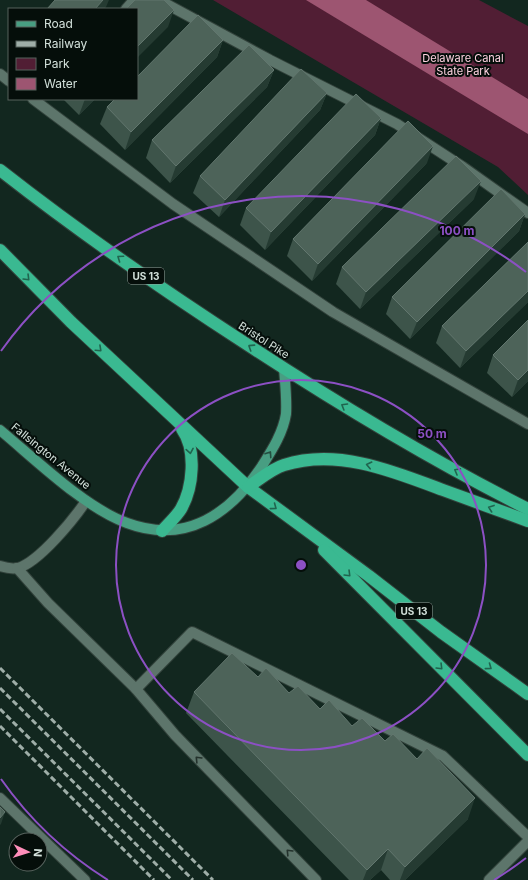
<svg xmlns="http://www.w3.org/2000/svg" width="528" height="880" viewBox="0 0 528 880" font-family="Inter,sans-serif">
	<style>
		.green { fill: #511e34 }
		.water { fill: #9d5571 }
		.lines { fill: none; stroke-linecap: round; stroke-linejoin: round }
		.minor-casing { stroke: #32423b; stroke-width: 12 }
		.major-casing { stroke: #32423b; stroke-width: 12 }
		.highway-casing { stroke: #32423b; stroke-width: 14 }
		.minor { stroke: #5d756b; stroke-width: 10 }
		.major { stroke: #489e82; stroke-width: 10 }
		.highway { stroke: #3ab991; stroke-width: 12 }
		.rail { stroke: #9faea8; stroke-width: 3; stroke-dasharray: 6 3; stroke-linecap: butt }
		.wall { fill: #3d544a }
		.shaded-wall { fill: #253b32 }
		.building { fill: #4d6359; stroke: #62766e }
		.oneway { stroke: #20644e }
		.oneway2 { stroke: #234f40 }
		.oneway3 { stroke: #24322c }
		.ring { fill: none; stroke: #8c50c4; stroke-width: 2 }
		.labels { text-anchor: middle; dominant-baseline: central; stroke-width: 4; stroke-linejoin: round; paint-order: stroke }
		.shield { fill: #050e0a; stroke: #94a19c; stroke-width: 1 }
		.shield-label { font-size: 10px; font-weight: bold; fill: #d2e0da }
		.park-label { font-size: 11px; fill: #fed2e0; stroke: #050e0a }
		.street-label { font-size: 11px; fill: #d2e0da; stroke: #050e0a }
		.centre { fill: #8c50c4; stroke: #050e0a; stroke-width: 2 }
		.ring-label { font-size: 12px; text-anchor: middle; font-weight: bold; fill: #8c50c4; stroke: #050e0a; stroke-width: 4; stroke-linejoin: round; paint-order: stroke }
	</style>
	<rect width="100%" height="100%" fill="#12271f"/>
	<!-- green -->
	<polygon class="green" points="213,0 479,0 528,26 528,195 498,167"/>
	<!-- water -->
	<polygon class="water" points="306,0 366,0 528,99 528,134"/>
	<g class="lines">
		<defs>
			<g id="minor">
				<polyline points="159,0 270,60 397,124 463,167 528,213"/>
				<polyline points="126,9 134,0"/>
				<polyline points="0,74 9,81"/>
				<polyline points="33,99 173,204 333,312 528,424"/>
				<path d="M0 566C6 568 12 569 18 568 39 562 74 519 86 501"/>
				<polyline points="17,568 48,603 136,689 175,735 316,880"/>
				<polyline points="136,689 192,632 443,756 528,837"/>
				<polyline points="0,798 85,880"/>
				<polyline points="489,880 528,841"/>
			</g>
			<path id="major" d="M0 430C35 459 85 508 127 523 186 545 230 514 262 466 272 450 283 433 286 414 287 399 285 383 284 368"/>
			<g id="highway">
				<path d="M0 170C79 232 163 290 248 345 338 404 431 460 528 509"/>
				<polyline points="0,250 71,322 248,487 369,576 441,632 528,694"/>
				<path d="M248 487C259 480 271 469 284 465 337 448 393 471 443 490 471 500 500 511 528 521"/>
				<path d="M162 531C168 524 176 517 181 509 193 488 197 450 182 429"/>
				<polyline points="324,550 528,755"/>
			</g>
		</defs>
		<!-- minor casing -->
		<use href="#minor" class="minor-casing"/>
		<!-- major casing -->
		<use href="#major" class="major-casing"/>
		<!-- highway casing -->
		<use href="#highway" class="highway-casing"/>
		<!-- minor -->
		<use href="#minor" class="minor"/>
		<!-- major -->
		<use href="#major" class="major"/>
		<!-- highway -->
		<use href="#highway" class="highway"/>
		<!-- rail -->
		<g class="rail">
			<polyline points="0,668 213,880"/>
			<polyline points="0,688 193,880"/>
			<polyline points="0,709 172,880"/>
			<polyline points="0,726 154,880"/>
		</g>
	</g>
	<!-- wall -->
	<g class="wall">
		<polygon points="223,40 217,57 125,150 100,124 107,107"/>
		<polygon points="274,70 267,87 170,183 146,158 152,140"/>
		<polygon points="327,93 320,110 219,217 193,193 200,176"/>
		<polygon points="63,99 95,99 79,115"/>
		<polygon points="381,118 375,135 265,250 240,225 246,208"/>
		<polygon points="427,163 312,281 287,256 293,239"/>
		<polygon points="474,199 360,309 336,284 342,267"/>
		<polygon points="525,214 519,231 410,339 386,314 392,297"/>
		<polygon points="528,242 528,302 460,368 436,343 442,326"/>
		<polygon points="493,355 528,381 512,397 487,373"/>
		<polygon points="258,677 352,726 385,741 468,819 405,880 390,880 381,870 370,880 349,880 186,713 194,692"/>
	</g>
	<!-- shaded-wall -->
	<g class="shaded-wall">
		<polygon points="103,0 109,0 106,7 104,9 95,9"/>
		<polygon points="174,10 168,27 137,58 137,47"/>
		<polygon points="223,40 217,57 125,150 131,132"/>
		<polygon points="274,70 267,87 170,183 176,166"/>
		<polygon points="327,93 320,110 219,217 225,200"/>
		<polygon points="85,99 95,99 79,115"/>
		<polygon points="381,118 375,135 265,250 271,232"/>
		<polygon points="433,146 427,163 312,281 318,264"/>
		<polygon points="481,181 474,199 360,309 366,292"/>
		<polygon points="525,214 519,231 410,339 417,322"/>
		<polygon points="528,291 528,302 460,368 466,351"/>
		<polygon points="528,370 528,381 512,397 518,380"/>
		<polygon points="475,798 468,819 405,880 400,880 405,867"/>
		<polygon points="5,812 1,824 0,825 0,818"/>
		<polygon points="388,849 381,870 370,880 363,880 367,870"/>
	</g>
	<!-- building -->
	<g class="building">
		<polygon points="55,0 103,0 95,9 47,9"/>
		<polygon points="135,0 164,0 174,10 137,47 137,9 126,9"/>
		<polygon points="198,15 223,40 131,132 107,107 115,99 137,99 137,77"/>
		<polygon points="249,45 274,70 176,166 152,140"/>
		<polygon points="301,69 327,93 225,200 200,176"/>
		<polygon points="356,94 381,118 271,232 246,208"/>
		<polygon points="408,121 433,146 318,264 293,239"/>
		<polygon points="456,156 481,181 366,292 342,267"/>
		<polygon points="501,189 525,214 417,322 392,297"/>
		<polygon points="528,242 528,291 466,351 442,326"/>
		<polygon points="528,320 528,370 518,380 493,355"/>
		<polygon points="232,653 258,677 266,668 289,693 298,686 320,709 329,700 352,726 362,718 385,741 393,734 417,759 427,748 475,798 405,867 388,849 367,870 194,692"/>
		<polygon points="0,807 5,812 0,818"/>
	</g>
	<!-- one-way arrows -->
	<defs><path id="oneway-chevron" d="M-2-3.5L2.5 0L-2 3.5" fill="none" stroke-width="1.6" stroke-linecap="round" stroke-linejoin="round"/></defs>
	<g class="oneway">
		<use href="#oneway-chevron" transform="translate(120 258) rotate(-145)"/>
		<use href="#oneway-chevron" transform="translate(27 278) rotate(45)"/>
		<use href="#oneway-chevron" transform="translate(251 347) rotate(-147)"/>
		<use href="#oneway-chevron" transform="translate(99 349) rotate(43)"/>
		<use href="#oneway-chevron" transform="translate(344 406) rotate(-149)"/>
		<use href="#oneway-chevron" transform="translate(190 451) rotate(80)"/>
		<use href="#oneway-chevron" transform="translate(369 465) rotate(-167)"/>
		<use href="#oneway-chevron" transform="translate(457 471) rotate(-151)"/>
		<use href="#oneway-chevron" transform="translate(274 507) rotate(37)"/>
		<use href="#oneway-chevron" transform="translate(491 508) rotate(-160)"/>
		<use href="#oneway-chevron" transform="translate(348 574) rotate(45)"/>
		<use href="#oneway-chevron" transform="translate(440 667) rotate(45)"/>
		<use href="#oneway-chevron" transform="translate(489 667) rotate(36)"/>
	</g>
	<use class="oneway2" href="#oneway-chevron" transform="translate(269 454) rotate(-56)"/>
	<g class="oneway3">
		<use href="#oneway-chevron" transform="translate(198 759) rotate(-134)"/>
		<use href="#oneway-chevron" transform="translate(289 852) rotate(-134)"/>
	</g>
	<!-- distance rings -->
	<g class="ring">
		<circle cx="301" cy="565" r="185"/>
		<path d="M526 858A369 369 0 0 1 494 880M108 880A369 369 0 0 1 1 779M1 351A369 369 0 0 1 526 272"/>
	</g>
	<g class="labels">
		<!-- shield labels -->
		<g class="shield">
			<rect x="128" y="268" width="36" height="16" rx="3"/>
			<rect x="396" y="603" width="36" height="16" rx="3"/>
		</g>
		<g class="shield-label">
			<text x="146" y="276">US 13</text>
			<text x="414" y="611">US 13</text>
		</g>
		<!-- park labels -->
		<g class="park-label">
			<text x="463" y="58">Delaware Canal<tspan x="463" dy="13">State Park</tspan></text>
		</g>
		<!-- street labels -->
		<g class="street-label">
			<text transform="translate(264 340) rotate(33)">Bristol Pike</text>
			<text transform="translate(51 456) rotate(39)">Fallsington Avenue</text>
		</g>
	</g>
	<circle cx="301" cy="565" r="6" class="centre"/>
	<g class="ring-label">
		<text x="457" y="235">100 m</text>
		<text x="432" y="438">50 m</text>
	</g>
	<!-- legend -->
	<rect x="8" y="8" width="130" height="92" fill="#050e0a" stroke="#57625d"/>
	<rect x="16" y="21" width="20" height="6" fill="#489e82" stroke="#57625d"/>
	<text x="44" y="28" font-size="12" fill="#d2e0da">Road</text>
	<rect x="16" y="41" width="20" height="6" fill="#9faea8" stroke="#57625d"/>
	<text x="44" y="48" font-size="12" fill="#d2e0da">Railway</text>
	<rect x="16" y="58" width="20" height="12" fill="#511e34" stroke="#57625d"/>
	<text x="44" y="68" font-size="12" fill="#d2e0da">Park</text>
	<rect x="16" y="78" width="20" height="12" fill="#9d5571" stroke="#57625d"/>
	<text x="44" y="88" font-size="12" fill="#d2e0da">Water</text>
	<!-- north arrow -->
	<g transform="translate(28 852) rotate(94)"><circle r="19" fill="#050e0a" stroke="#57625d"/>
	<path d="M0-3L7 15L0 10L-7 15Z" fill="#ff8eba"/>
	<text y="-6" font-size="11" font-weight="bold" text-anchor="middle" fill="#d2e0da">N</text>
	</g>
</svg>
